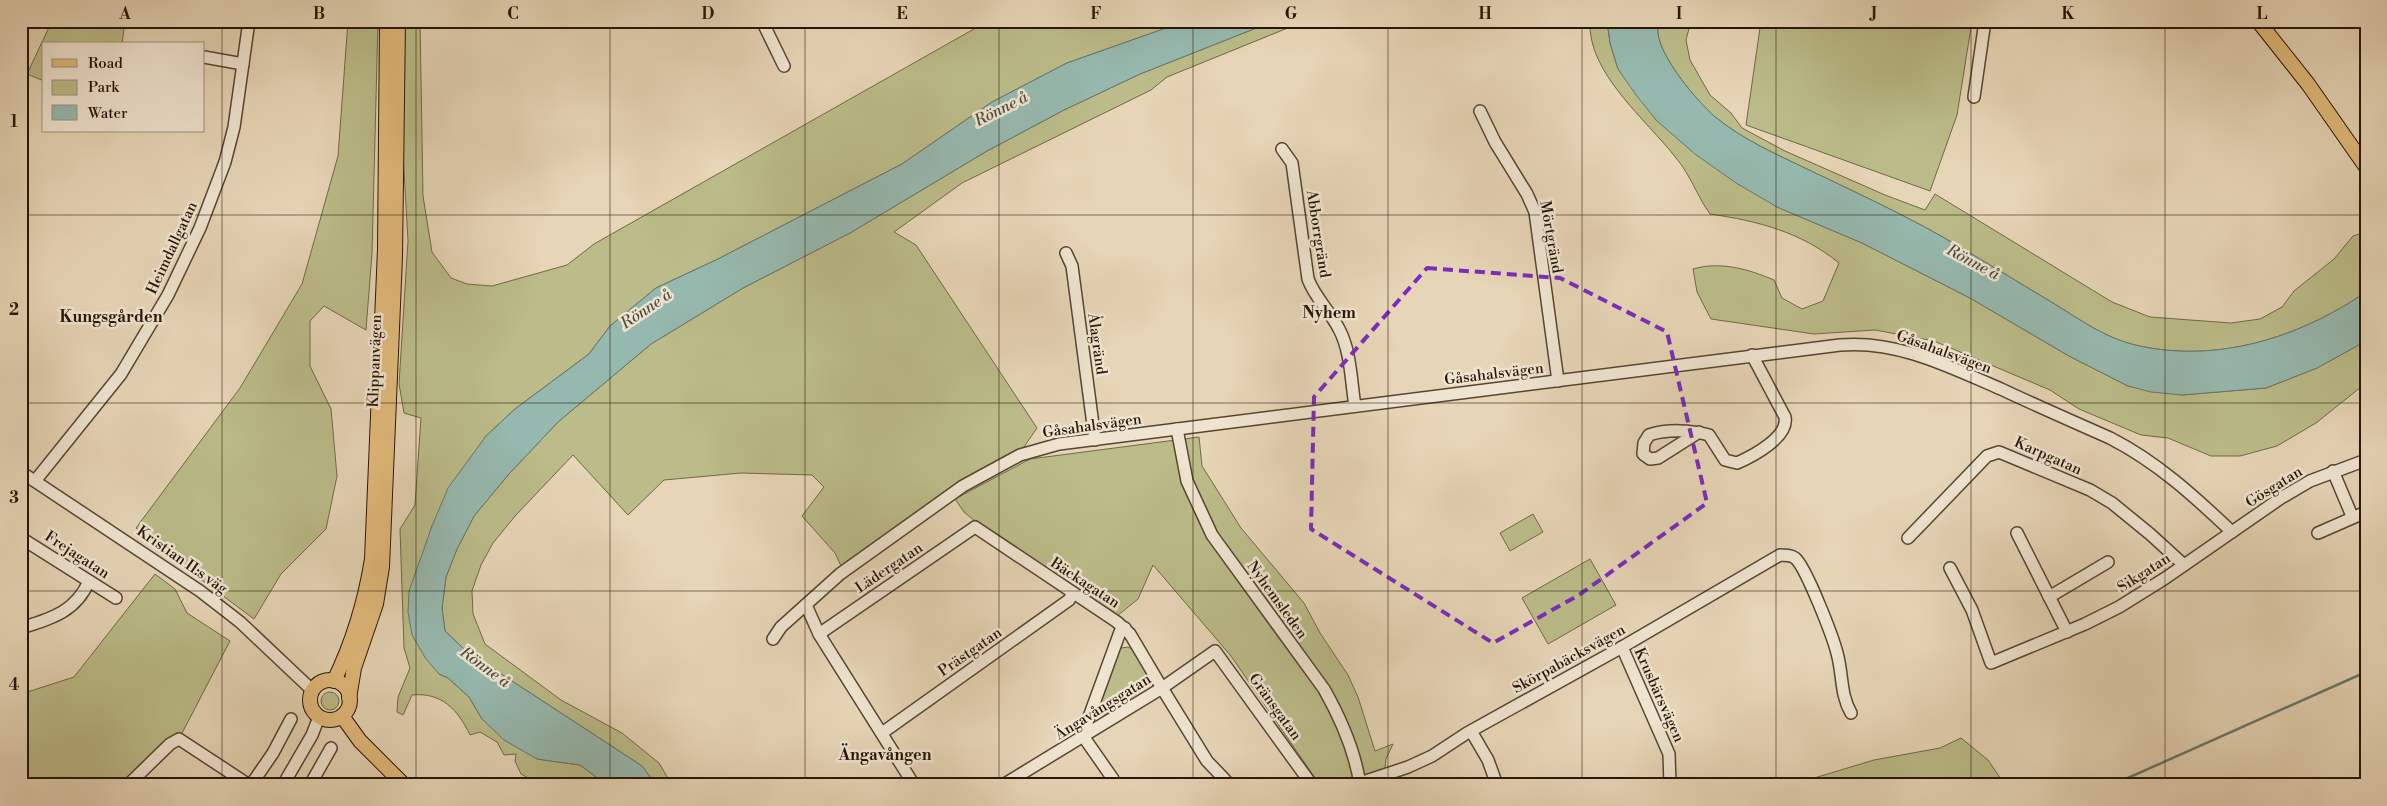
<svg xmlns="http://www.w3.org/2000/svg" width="2387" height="806" viewBox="0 0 2387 806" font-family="'Libre Bodoni',serif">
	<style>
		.green { fill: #bbbc89; stroke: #716848 }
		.water { fill: #96b9af; stroke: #6a776b }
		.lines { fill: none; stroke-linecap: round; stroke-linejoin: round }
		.stream { stroke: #6a776b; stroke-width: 2.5 }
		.minor-casing { stroke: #574532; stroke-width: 14 }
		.major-casing { stroke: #271506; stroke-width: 16 }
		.minor { stroke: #efe4d0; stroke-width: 11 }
		.major { stroke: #e3ba7b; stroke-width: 14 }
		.marked { fill: none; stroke: #7b2cbf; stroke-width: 4; stroke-dasharray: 10 6; stroke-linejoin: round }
		.grid { fill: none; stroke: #271506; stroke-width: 1; stroke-opacity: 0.55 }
		.labels { text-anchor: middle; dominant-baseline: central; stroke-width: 5; stroke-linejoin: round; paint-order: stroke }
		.street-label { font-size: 15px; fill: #271506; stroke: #efe4d0 }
		.water-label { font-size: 16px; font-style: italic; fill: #4e4e41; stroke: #efe4d0 }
		.neighbourhood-label { font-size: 16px; font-weight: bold; fill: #271506; stroke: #efe4d0 }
		.neatline { fill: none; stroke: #271506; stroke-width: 2 }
		.grid-label { font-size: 16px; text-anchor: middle; font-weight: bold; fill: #271506 }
	</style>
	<rect width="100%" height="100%" fill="#e6d5b6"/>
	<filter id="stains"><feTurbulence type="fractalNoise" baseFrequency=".004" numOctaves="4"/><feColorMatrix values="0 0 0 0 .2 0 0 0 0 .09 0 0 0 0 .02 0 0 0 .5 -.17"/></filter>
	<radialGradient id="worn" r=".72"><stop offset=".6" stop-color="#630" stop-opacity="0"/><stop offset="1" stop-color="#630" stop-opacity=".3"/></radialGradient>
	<!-- green -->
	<g class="green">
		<polygon points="52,21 125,21 122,44 44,44 44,81 27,74"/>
		<polygon points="348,21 378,21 372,253 366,330 324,306 310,321 310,366 331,409 337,476 326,529 281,574 254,619 168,555 136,528 240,388 302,284 338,156"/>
		<path d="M403 21H420L423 196 432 252 451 278 467 284 492 286 567 265 594 244 988 21H1186L1067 63 992 102 902 164 718 259 656 288 610 326 589 354 515 409 486 436 432 526 426 547 439 674 448 678 469 697 482 719 537 759 580 765 607 785H581L577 781 546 778 532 780 521 774 515 761 516 754 504 755 497 742 480 732 470 735C458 710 442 692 412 695L403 715 397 712 398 697 410 668 404 648 400 529 415 505 421 418 404 413 399 384 408 241 402 136Z"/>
		<polygon points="1274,21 1305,21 1167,77 1151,90 962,183 894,232 916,245 1037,428 1024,447 971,475 841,566 835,553 802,516 824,487 812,475 741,473 664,480 628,515 573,455 516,515 493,543 481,565 472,591 473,614 485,644 561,700 622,733 659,763 672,785 656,785 642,766 466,651 445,631 442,608 446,577 457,549 474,516 509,474 558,422 651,344 743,288 850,233 987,151 1064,110 1140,74"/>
		<path d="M1590 21H1607L1610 43 1618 69 1657 121 1777 207 1862 243 1970 298 2069 356 2128 386 2182 395 2266 388 2317 368 2366 341V383L2316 423 2277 446 2240 456H2211L2168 438 2141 435 2079 409 2050 390 1934 341 1875 330 1814 334 1711 319 1697 292 1693 269C1720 261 1748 269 1774 280L1782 298 1802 309 1823 301 1839 263C1801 232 1758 221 1710 214 1697 196 1690 174 1676 158 1647 120 1587 73 1590 21Z"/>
		<path d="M1659 21H1691L1686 40 1690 60 1710 95 1731 113 1742 128 1785 151 1885 195 1925 210 1935 194 2112 302 2150 317 2231 323 2260 319 2282 307 2294 291 2334 259 2353 236 2366 232V292C2299 338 2216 364 2135 345 2105 338 2079 319 2053 303 2016 281 1979 258 1941 236 1898 212 1853 191 1809 170 1776 154 1743 140 1714 116 1696 100 1661 58 1658 34 1657 30 1659 25 1659 21Z"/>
		<polygon points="1761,21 1972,21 1957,115 1930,191 1746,125"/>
		<polygon points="1199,437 1202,466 1241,528 1304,603 1320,633 1348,675 1358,697 1375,751 1393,744 1386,759 1383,785 1320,785 1231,656 1153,565 1138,599 1117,616 976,522 964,512 955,499 1030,459"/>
		<polygon points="1533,514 1543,532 1510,551 1500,533"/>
		<polygon points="1590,559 1616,605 1548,644 1522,598"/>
		<polygon points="155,574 175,589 187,613 230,641 180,737 121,785 101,785 91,782 88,785 21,785 21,694 74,677"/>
		<path d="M1128 647 1132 649C1138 660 1154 677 1145 688L1105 715H1099L1098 709 1118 652 1121 648Z"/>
		<circle cx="330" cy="701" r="9"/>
		<polygon points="1961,738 1988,760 2005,785 1791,785 1874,760 1940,748"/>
	</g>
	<!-- water -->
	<g class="water">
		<polygon points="1186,21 1274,21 1140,74 1064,110 987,151 850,233 743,288 651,344 558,422 509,474 474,516 457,549 446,577 442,608 445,631 466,651 642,766 656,785 607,785 580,765 537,759 504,740 482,719 469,697 448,678 439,674 426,659 412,635 408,612 409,591 432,526 448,488 486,436 515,409 589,354 610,326 656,288 718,259 902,164 992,102 1067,63"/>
		<path d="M1607 21H1659C1659 25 1657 30 1658 34 1661 58 1696 100 1714 116 1743 140 1776 154 1809 170 1853 191 1898 212 1941 236 1979 258 2016 281 2053 303 2079 319 2105 338 2135 345 2216 364 2299 338 2366 292V341L2317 368 2266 388 2182 395 2151 392 2128 386 2069 356 1970 298 1862 243 1777 207 1736 183 1695 154 1657 121 1636 95 1618 69 1610 43Z"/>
	</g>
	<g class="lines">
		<!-- stream -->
		<polyline class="stream" points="2112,785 2366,672"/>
		<defs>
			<g id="minor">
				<polyline points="762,21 784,66"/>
				<polyline points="204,57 243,64"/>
				<polyline points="1974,97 1985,21"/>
				<polyline points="1480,111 1495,142 1527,194 1535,212 1558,381"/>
				<path d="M1282 149 1292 163 1308 279C1315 298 1330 311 1339 329 1351 351 1351 382 1355 406"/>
				<polyline points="1066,253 1072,266 1095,440"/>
				<path d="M1177 429 1187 481 1212 535 1324 689C1341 719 1355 750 1360 785"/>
				<path d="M1699 432 1658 458 1650 459 1643 454 1644 443 1649 435C1667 429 1691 430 1709 435L1725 460 1737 463C1753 456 1789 437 1785 417L1752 355"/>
				<polyline points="2333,471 2352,516"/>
				<polyline points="21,472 200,591 240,622 313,691"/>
				<polyline points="35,481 121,374 168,295 200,228 225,162 234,127 249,21"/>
				<polyline points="2017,533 2067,632"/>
				<polyline points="2318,533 2366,512"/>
				<polyline points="21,538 116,598"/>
				<polyline points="1908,538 1987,456 1999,452 2090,490 2112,503 2150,534 2184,565"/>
				<polyline points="1950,568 1972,610 1991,663 2085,624 2119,607 2164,579 2281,498 2310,481 2366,460"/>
				<polyline points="2049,597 2108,562"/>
				<polyline points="806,605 819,634 914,785"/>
				<path d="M21 628C50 619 76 612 89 581"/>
				<polyline points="819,634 975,527 1117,622 1130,634 1159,683"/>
				<path d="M773 639 781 627 840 574 963 486 1020 455 1059 444 1840 345C1898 340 1950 367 2001 389 2037 406 2074 422 2110 438 2157 462 2194 496 2232 532"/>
				<polyline points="1622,647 1669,754 1670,785"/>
				<polyline points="1162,688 1207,761 1230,785"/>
				<polyline points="1471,731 1488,760 1497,785"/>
				<polyline points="882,733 1069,600 1073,593"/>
				<path d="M1360 783 1408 767 1432 756 1467 733 1617 650 1780 555C1786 555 1791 555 1795 558 1806 567 1833 637 1837 653 1843 674 1840 694 1851 713"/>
				<polyline points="128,785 170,744 179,739 249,785"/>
				<polyline points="251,785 273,753 291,719"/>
				<polyline points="283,785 312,735 319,717"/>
				<polyline points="310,785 331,748"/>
				<polyline points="1003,785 1162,688 1215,651 1309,781"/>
				<polyline points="1110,785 1113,779 1083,736 1085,728 1120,632 1125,628"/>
			</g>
			<g id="major">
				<polyline points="2258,21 2308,84 2366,167"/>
				<circle cx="330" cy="700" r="20"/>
				<path d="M334 681C353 642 365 602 372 559L385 249 387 21"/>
				<polyline points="349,698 354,668 376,604 382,567 395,257 398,21"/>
				<polyline points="342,716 360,741 404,785"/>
			</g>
		</defs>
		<!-- minor casing -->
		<use href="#minor" class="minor-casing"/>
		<!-- major casing -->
		<use href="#major" class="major-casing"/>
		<!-- minor -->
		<use href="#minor" class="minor"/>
		<!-- major -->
		<use href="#major" class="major"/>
	</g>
	<!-- marked area -->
	<path class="marked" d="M1427 268 1560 278 1667 332 1707 503 1579 595 1493 643 1311 529 1314 397Z"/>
	<!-- grid -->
	<path class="grid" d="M222 21V785M416 21V785M610 21V785M805 21V785M999 21V785M1193 21V785M1388 21V785M1582 21V785M1776 21V785M1971 21V785M2165 21V785M21 215H2366M21 403H2366M21 591H2366"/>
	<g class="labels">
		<!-- street labels -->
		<g class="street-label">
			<text transform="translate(1318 234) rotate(81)">Abborrgränd</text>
			<text transform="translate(1551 237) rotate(80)">Mörtgränd</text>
			<text transform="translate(172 248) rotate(-65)">Heimdallgatan</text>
			<text transform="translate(1097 344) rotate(82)">Ålagränd</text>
			<text transform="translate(1944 352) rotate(20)">Gåsahalsvägen</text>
			<text transform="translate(375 361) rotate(-88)">Klippanvägen</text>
			<text transform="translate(1494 374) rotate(-7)">Gåsahalsvägen</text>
			<text transform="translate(1092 426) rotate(-8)">Gåsahalsvägen</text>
			<text transform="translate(2048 456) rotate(24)">Karpgatan</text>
			<text transform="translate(2274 487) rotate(-32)">Gösgatan</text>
			<text transform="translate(77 555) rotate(33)">Frejagatan</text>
			<text transform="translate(182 560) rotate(35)">Kristian II:s väg</text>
			<text transform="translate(889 568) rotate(-34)">Lädergatan</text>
			<text transform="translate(2144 573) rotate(-33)">Sikgatan</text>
			<text transform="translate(1085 583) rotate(33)">Bäckagatan</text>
			<text transform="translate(1277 600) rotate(54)">Nyhemsleden</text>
			<text transform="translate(970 652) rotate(-35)">Prästgatan</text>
			<text transform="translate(1569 659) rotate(-29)">Skörpabäcksvägen</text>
			<text transform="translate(1659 695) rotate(66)">Krusbärsvägen</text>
			<text transform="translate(1103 707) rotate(-32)">Ängavångsgatan</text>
			<text transform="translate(1275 707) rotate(54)">Gränsgatan</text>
		</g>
		<!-- water labels -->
		<g class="water-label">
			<text transform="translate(1001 109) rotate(-27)">Rönne å</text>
			<text transform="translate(1973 262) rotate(28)">Rönne å</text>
			<text transform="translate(646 309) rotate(-34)">Rönne å</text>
			<text transform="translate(485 667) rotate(36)">Rönne å</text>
		</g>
		<!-- neighbourhood labels -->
		<g class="neighbourhood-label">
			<text x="1329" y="313">Nyhem</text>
			<text x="111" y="317">Kungsgården</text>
			<text x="885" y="755">Ängavången</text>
		</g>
	</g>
	<!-- margin -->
	<rect width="2387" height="806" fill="none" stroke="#e6d5b6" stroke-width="55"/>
	<!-- legend -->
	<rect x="42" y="42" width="162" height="90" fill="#efe4d0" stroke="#9f917f"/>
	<rect x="52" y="59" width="25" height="8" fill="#e3ba7b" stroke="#9f917f"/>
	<text x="88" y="68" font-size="15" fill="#271506">Road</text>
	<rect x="52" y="80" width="25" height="15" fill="#bbbc89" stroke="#9f917f"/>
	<text x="88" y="92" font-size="15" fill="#271506">Park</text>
	<rect x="52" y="105" width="25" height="15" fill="#96b9af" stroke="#9f917f"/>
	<text x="88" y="118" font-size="15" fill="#271506">Water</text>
	<rect x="28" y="28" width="2332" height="750" class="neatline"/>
	<g class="grid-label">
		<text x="125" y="19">A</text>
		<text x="319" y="19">B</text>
		<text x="513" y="19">C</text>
		<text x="708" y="19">D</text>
		<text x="902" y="19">E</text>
		<text x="1096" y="19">F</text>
		<text x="1291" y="19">G</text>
		<text x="1485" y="19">H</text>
		<text x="1679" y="19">I</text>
		<text x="1874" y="19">J</text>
		<text x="2068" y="19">K</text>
		<text x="2262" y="19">L</text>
		<text x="14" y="127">1</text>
		<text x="14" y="315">2</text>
		<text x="14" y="503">3</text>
		<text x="14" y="690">4</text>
	</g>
	<rect width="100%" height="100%" filter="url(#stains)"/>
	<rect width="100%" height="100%" fill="url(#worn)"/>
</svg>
